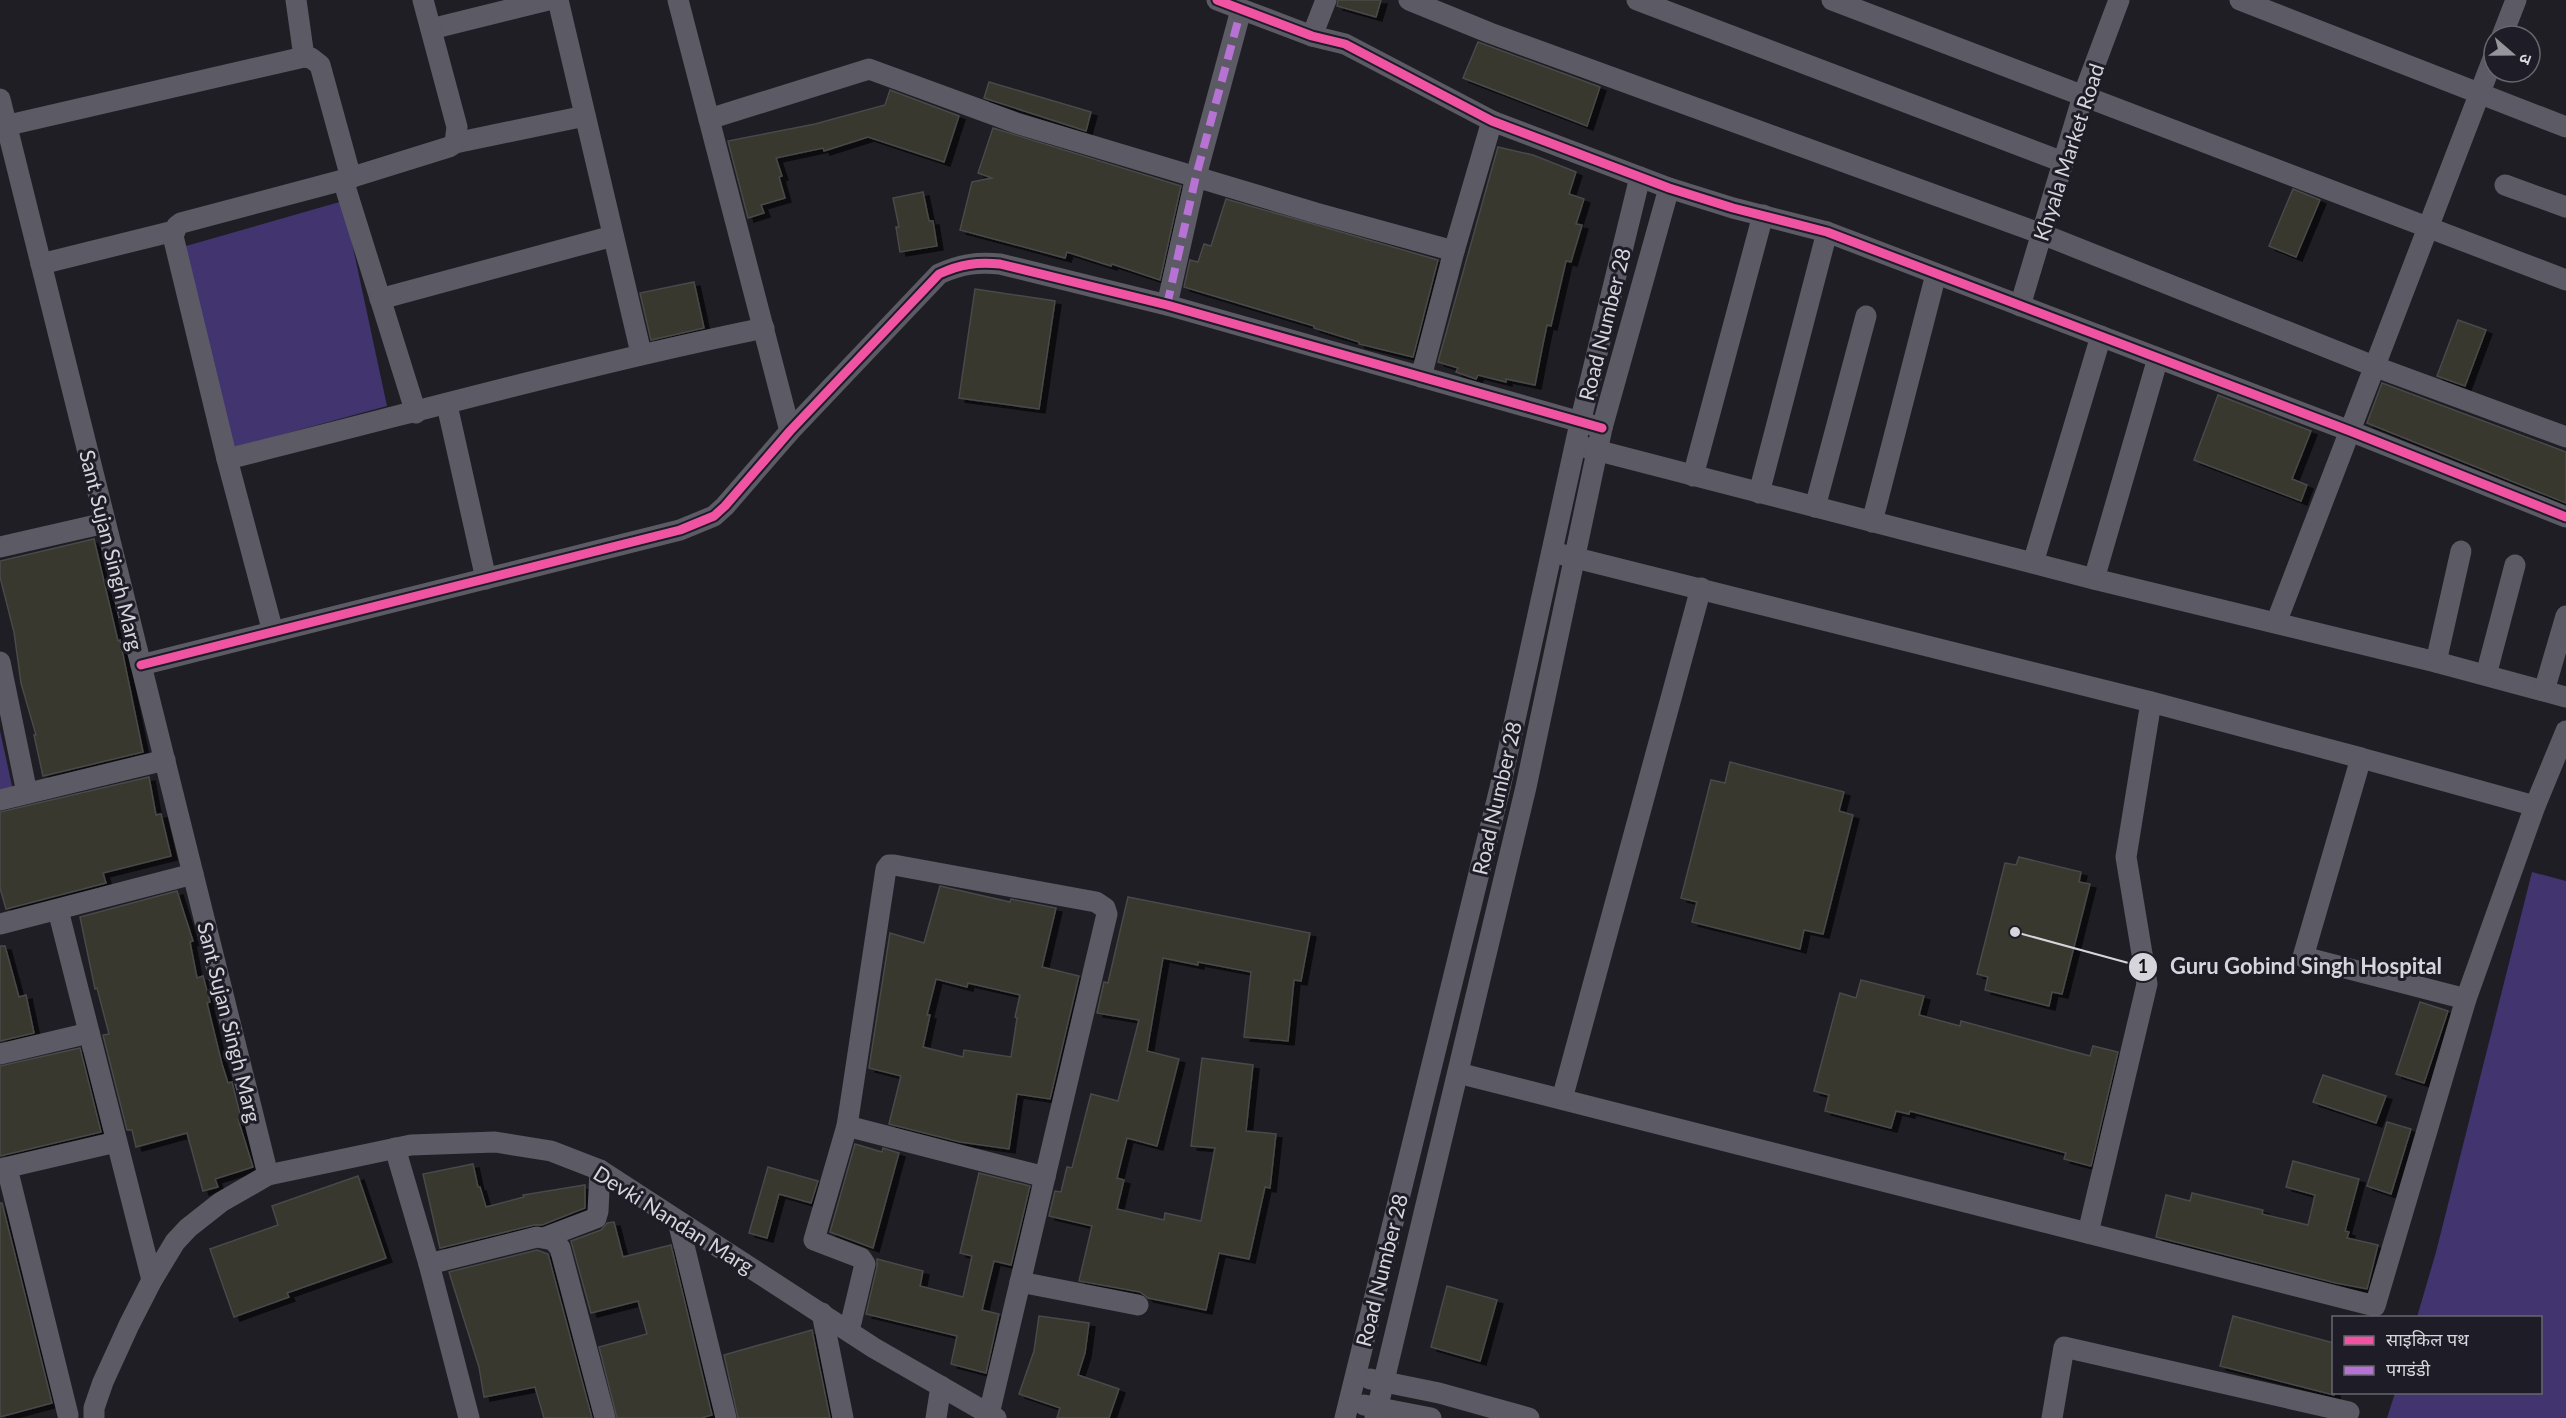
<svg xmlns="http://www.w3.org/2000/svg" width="2566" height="1418" viewBox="0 0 2566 1418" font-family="Lato,'Noto Sans Devanagari',sans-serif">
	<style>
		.green { fill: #42346e }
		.building { fill: #37372f; stroke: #494949; stroke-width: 1.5; fill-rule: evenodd; filter: url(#shadow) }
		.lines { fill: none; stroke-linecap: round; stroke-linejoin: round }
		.minor { stroke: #5b5a65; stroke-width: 21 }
		.quiet { stroke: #b673d3; stroke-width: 8; stroke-dasharray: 15 8; stroke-linecap: butt }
		.cycleway-casing { stroke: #1e1c26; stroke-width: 13 }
		.cycleway { stroke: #f153a3; stroke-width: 9 }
		.labels { text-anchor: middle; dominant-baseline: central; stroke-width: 6; stroke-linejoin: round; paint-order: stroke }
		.street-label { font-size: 21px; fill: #d6d5dc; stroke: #1e1c26 }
		.leader { fill: none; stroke: #d6d5dc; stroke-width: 2 }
		.callout-dot { fill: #d6d5dc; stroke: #1e1c26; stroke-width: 2 }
		.mark-label { font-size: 18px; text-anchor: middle; font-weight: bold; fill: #111 }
		.callout-label { font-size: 22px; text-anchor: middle; font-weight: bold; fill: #d6d5dc; stroke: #1e1c26; stroke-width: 6; stroke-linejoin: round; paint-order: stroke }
	</style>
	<defs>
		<filter id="shadow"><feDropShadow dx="6" dy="4" stdDeviation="0" flood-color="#0009"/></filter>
	</defs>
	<rect width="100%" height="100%" fill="#1f1e24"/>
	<!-- green -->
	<g class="green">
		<polygon points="343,201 387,406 233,448 179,248"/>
		<polygon points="0,731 14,795 0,799"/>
		<polygon points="2532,872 2566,881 2566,1418 2387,1418 2395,1393 2540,1392 2540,1318 2417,1317 2436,1252"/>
	</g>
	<!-- building -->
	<g class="building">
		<polygon points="1338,0 1381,0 1376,17 1337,6"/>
		<polygon points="1478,42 1600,87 1587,126 1463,78"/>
		<polygon points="989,82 1091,112 1086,131 984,98"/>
		<polygon points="890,90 959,116 944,162 868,137 824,151 823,148 776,158 782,176 779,177 785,198 761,205 764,213 748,218 728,141 815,124 885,105"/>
		<polygon points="993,128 1181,186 1160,280 1112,264 1111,266 1067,252 1065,258 960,230 972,182 992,178 978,173"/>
		<polygon points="1498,147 1533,155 1576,172 1569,194 1584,199 1576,224 1582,225 1571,262 1566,261 1551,326 1547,325 1543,344 1535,385 1506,379 1506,382 1478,375 1476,379 1456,372 1458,368 1438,362"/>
		<polygon points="2293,189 2320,200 2296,257 2269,246"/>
		<polygon points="923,192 929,221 933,221 937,246 900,252 896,227 899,227 893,198"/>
		<polygon points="1226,199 1438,260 1413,357 1359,344 1359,342 1314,328 1314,326 1184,287 1190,260 1198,262 1204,244 1211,246"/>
		<polygon points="694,282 704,328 651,340 640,293"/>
		<polygon points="975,289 1055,301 1039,409 959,398"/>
		<polygon points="2458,320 2486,330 2465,386 2437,376"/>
		<polygon points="2382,383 2566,452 2566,503 2367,423"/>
		<polygon points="2218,395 2311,431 2292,479 2307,485 2301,501 2194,460"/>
		<polygon points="94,539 118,641 120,640 143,752 43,776 34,735 36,735 21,683 14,632 0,577 0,561"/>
		<polygon points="1730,762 1844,792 1839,811 1853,815 1823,934 1804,930 1800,949 1692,922 1697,902 1681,898 1711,780 1725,783"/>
		<polygon points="149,777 156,815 161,814 171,856 103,873 106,883 6,909 0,888 0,812"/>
		<polygon points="2019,857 2081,872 2079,882 2090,884 2062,994 2052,992 2049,1006 1985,990 1988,977 1977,974 2005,863 2016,865"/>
		<path d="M940 886 1010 902 1011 899 1056 908 1042 967 1079 976 1050 1099 1017 1094 1009 1149 960 1142 889 1124 901 1076 869 1068 890 933 924 943ZM936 979 967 987 968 983 1020 995 1015 1017 1017 1018 1011 1057 964 1050 963 1057 923 1047 930 1015H927Z"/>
		<polygon points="177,891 193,941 190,942 197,978 203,976 210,1002 207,1003 222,1064 228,1083 232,1082 241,1118 238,1119 253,1167 215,1179 218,1187 203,1191 187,1133 136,1147 132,1130 127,1130 103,1035 109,1034 97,988 95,989 80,917"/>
		<polygon points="1128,897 1310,933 1301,981 1294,980 1288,1041 1244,1037 1251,972 1198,962 1198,965 1163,958 1147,1051 1179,1059 1157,1146 1127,1138 1117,1178 1124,1180 1117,1209 1164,1220 1165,1213 1201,1221 1215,1148 1191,1146 1202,1058 1253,1065 1246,1131 1276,1134 1270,1188 1265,1187 1249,1259 1219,1253 1206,1310 1148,1298 1140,1292 1079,1281 1092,1226 1049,1216 1055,1191 1061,1192 1067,1167 1072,1168 1091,1094 1118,1101 1139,1020 1097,1013 1104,982 1108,983"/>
		<polygon points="0,946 5,946 19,997 26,995 34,1033 0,1041"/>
		<polygon points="1861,980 1924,996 1919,1015 1960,1026 1961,1021 2090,1056 2093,1046 2118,1052 2091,1166 2064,1159 2066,1153 1910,1111 1909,1114 1896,1111 1891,1128 1825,1111 1829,1095 1814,1091 1840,993 1856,998"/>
		<polygon points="2420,1002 2448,1011 2424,1083 2396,1074"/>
		<polygon points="80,1048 101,1132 0,1156 0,1066"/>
		<polygon points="2323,1075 2386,1096 2376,1123 2313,1102"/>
		<polygon points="2387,1122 2411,1129 2391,1194 2367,1186"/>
		<polygon points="855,1144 882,1152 883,1148 899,1153 873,1248 830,1232"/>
		<polygon points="2293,1161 2359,1179 2345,1231 2349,1232 2347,1238 2378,1245 2367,1289 2336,1283 2156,1237 2166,1195 2190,1201 2192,1193 2263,1210 2262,1214 2308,1225 2315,1195 2286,1187"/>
		<polygon points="473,1164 478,1187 480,1187 486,1207 524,1197 523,1195 585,1185 585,1208 542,1225 534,1225 440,1248 423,1174"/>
		<polygon points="768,1167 818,1181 811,1203 779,1194 767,1238 749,1233"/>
		<polygon points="979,1173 1030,1186 1011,1265 994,1261 982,1310 999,1314 986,1373 951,1364 957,1336 866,1314 877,1267 877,1259 923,1271 920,1286 963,1297 972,1256 960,1253"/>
		<polygon points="358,1176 386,1258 287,1293 289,1297 234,1317 210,1249 278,1225 272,1206"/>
		<polygon points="0,1203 2,1203 52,1403 0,1417"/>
		<polygon points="614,1222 623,1257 671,1245 712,1415 701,1418 617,1418 599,1347 647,1334 638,1301 591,1313 571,1241 601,1230 607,1223"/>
		<polygon points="537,1250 548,1254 592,1418 544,1418 535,1387 484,1397 479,1367 449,1272"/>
		<polygon points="1447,1286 1497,1300 1480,1361 1431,1347"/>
		<polygon points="1039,1316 1089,1323 1085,1353 1078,1375 1119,1389 1109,1418 1057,1418 1060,1408 1019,1394 1034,1351"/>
		<polygon points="2233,1316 2334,1343 2334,1395 2220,1366"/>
		<polygon points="812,1330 830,1418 738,1418 724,1355"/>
	</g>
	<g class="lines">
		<!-- minor -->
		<g class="minor">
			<polyline points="296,0 304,57"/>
			<polyline points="558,0 641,353"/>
			<polyline points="678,0 790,431"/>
			<polyline points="1217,0 1312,36 1345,44 1492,121 1669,188 1733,208 1827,232 2350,431 2566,517"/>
			<polyline points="1409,0 1490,33 2042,234 2376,367 2566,437"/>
			<polyline points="1637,0 2063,162"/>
			<polyline points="1832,0 2566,280"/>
			<polyline points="2240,0 2566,127"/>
			<polyline points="431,29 548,0"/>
			<polyline points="1312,36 1326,0"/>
			<polyline points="2502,36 2516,0"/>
			<polyline points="0,99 268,1175"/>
			<polyline points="709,119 869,69 1016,123 1316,213 1454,251"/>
			<polyline points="0,127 304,57 311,58 320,65 351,178"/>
			<polyline points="455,143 585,116"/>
			<polyline points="343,180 416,413"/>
			<polyline points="2505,185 2566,207"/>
			<polyline points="41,264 174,231"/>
			<polyline points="380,299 613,236"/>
			<polyline points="1167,305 1196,176 1241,10"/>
			<polyline points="2020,306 2083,96 2119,0"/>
			<polyline points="1421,377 1454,251 1492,121"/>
			<polyline points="447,405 486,579"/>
			<polyline points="1584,447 2094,579 2436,662 2566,697"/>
			<path d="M227 459C406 415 583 365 764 328"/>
			<polyline points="1693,476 1763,215"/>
			<polyline points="1759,493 1827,232"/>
			<polyline points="1815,507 1866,316"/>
			<polyline points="1872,522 1936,274"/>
			<polyline points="0,547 105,523"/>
			<polyline points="2033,563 2101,336"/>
			<polyline points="2094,579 2158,358"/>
			<polyline points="2276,623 2494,56"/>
			<polyline points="273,632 227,459 173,236 177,226 181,223 343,180 449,147 455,143 457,127 423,0"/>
			<polyline points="0,662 27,793"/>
			<polyline points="2436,662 2461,551"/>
			<path d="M141 665 680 530 714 516 725 506 790 431 939 274C961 264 977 262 1000 264L1167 305 1602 428"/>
			<polyline points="2486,675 2515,565"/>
			<polyline points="2544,691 2566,616"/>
			<polyline points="2361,758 2535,806"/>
			<polyline points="0,800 165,760"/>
			<polyline points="58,910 152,1280"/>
			<polyline points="0,924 193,874"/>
			<polyline points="2466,999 2535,806 2566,731"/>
			<polyline points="0,1054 89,1033"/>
			<polyline points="1458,1073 2375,1306 2466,999 2303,957 2361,758 2151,702 1552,552"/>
			<polyline points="1562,1099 1701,588"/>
			<polyline points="847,1126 1045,1177"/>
			<polyline points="395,1148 429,1264 469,1418"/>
			<polyline points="7,1168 68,1415"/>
			<polyline points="0,1169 116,1142"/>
			<polyline points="678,1221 726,1418"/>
			<polyline points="2088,1233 2147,984 2126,857 2151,702"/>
			<polyline points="546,1237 596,1218 598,1211 600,1170"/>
			<polyline points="429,1264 537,1237 553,1240 560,1248 605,1418"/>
			<polyline points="1020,1282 1138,1305"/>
			<polyline points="822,1313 843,1418"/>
			<polyline points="849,1331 865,1264 861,1258 814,1240 847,1126 886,869 889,865 894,865 1096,902 1105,908 1107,914 989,1414"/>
			<polyline points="1370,1379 1439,1393 1529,1418"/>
			<polyline points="1364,1405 1431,1418"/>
			<polyline points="94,1418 94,1408 103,1382 129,1325 152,1280 175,1242 188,1228 221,1202 268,1175 411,1145 495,1142 551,1151 600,1170 874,1348 996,1418"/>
			<polyline points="936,1418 941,1386"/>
			<polyline points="1345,1418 1500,788 1580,423 1640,177"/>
			<polyline points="1375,1418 1526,787 1602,428 1669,188"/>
			<polyline points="2052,1418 2064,1347 2349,1412"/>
		</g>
		<!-- quiet -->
		<polyline class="quiet" points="1167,305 1196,176 1241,10"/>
		<defs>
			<g id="cycleway">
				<polyline points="1217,0 1312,36 1345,44 1492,121 1669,188 1733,208 1827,232 2350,431 2566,517"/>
				<path d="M141 665 680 530 714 516 725 506 790 431 939 274C961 264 977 262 1000 264L1167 305 1602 428"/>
			</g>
		</defs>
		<!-- cycleway casing -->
		<use href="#cycleway" class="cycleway-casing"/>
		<!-- cycleway -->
		<use href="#cycleway" class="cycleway"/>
	</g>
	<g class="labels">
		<!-- street labels -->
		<g class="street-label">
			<text transform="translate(2068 152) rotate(-72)">Khyala Market Road</text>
			<text transform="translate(1604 324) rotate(-76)">Road Number 28</text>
			<text transform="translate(112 550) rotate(76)">Sant Sujan Singh Marg</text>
			<text transform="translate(1496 798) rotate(-77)">Road Number 28</text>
			<text transform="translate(230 1022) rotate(76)">Sant Sujan Singh Marg</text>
			<text transform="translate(674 1219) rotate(32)">Devki Nandan Marg</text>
			<text transform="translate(1381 1270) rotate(-76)">Road Number 28</text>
		</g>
	</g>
	<!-- callouts -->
	<path class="leader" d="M2015 932L2143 967"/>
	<g class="callout-dot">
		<circle cx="2015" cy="932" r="6"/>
		<circle cx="2143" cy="967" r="15"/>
	</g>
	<g class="mark-label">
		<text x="2143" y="973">1</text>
	</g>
	<g class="callout-label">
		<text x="2306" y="974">Guru Gobind Singh Hospital</text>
	</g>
	<!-- legend -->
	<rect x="2332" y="1316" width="210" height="78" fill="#1e1c26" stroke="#68666f" stroke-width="1.5"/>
	<rect x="2344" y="1336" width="30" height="9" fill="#f153a3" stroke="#68666f" stroke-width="1.5"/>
	<text x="2386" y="1346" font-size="18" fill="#d6d5dc">साइकिल पथ</text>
	<rect x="2344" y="1366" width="30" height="9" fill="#b673d3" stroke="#68666f" stroke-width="1.5"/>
	<text x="2386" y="1376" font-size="18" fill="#d6d5dc">पगडंडी</text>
	<!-- north arrow -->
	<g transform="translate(2512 54) rotate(110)"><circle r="28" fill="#1e1c26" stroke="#68666f" stroke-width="1.5"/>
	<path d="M0-4.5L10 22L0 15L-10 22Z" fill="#96959c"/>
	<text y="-9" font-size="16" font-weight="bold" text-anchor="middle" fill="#d6d5dc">उ</text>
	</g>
</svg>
